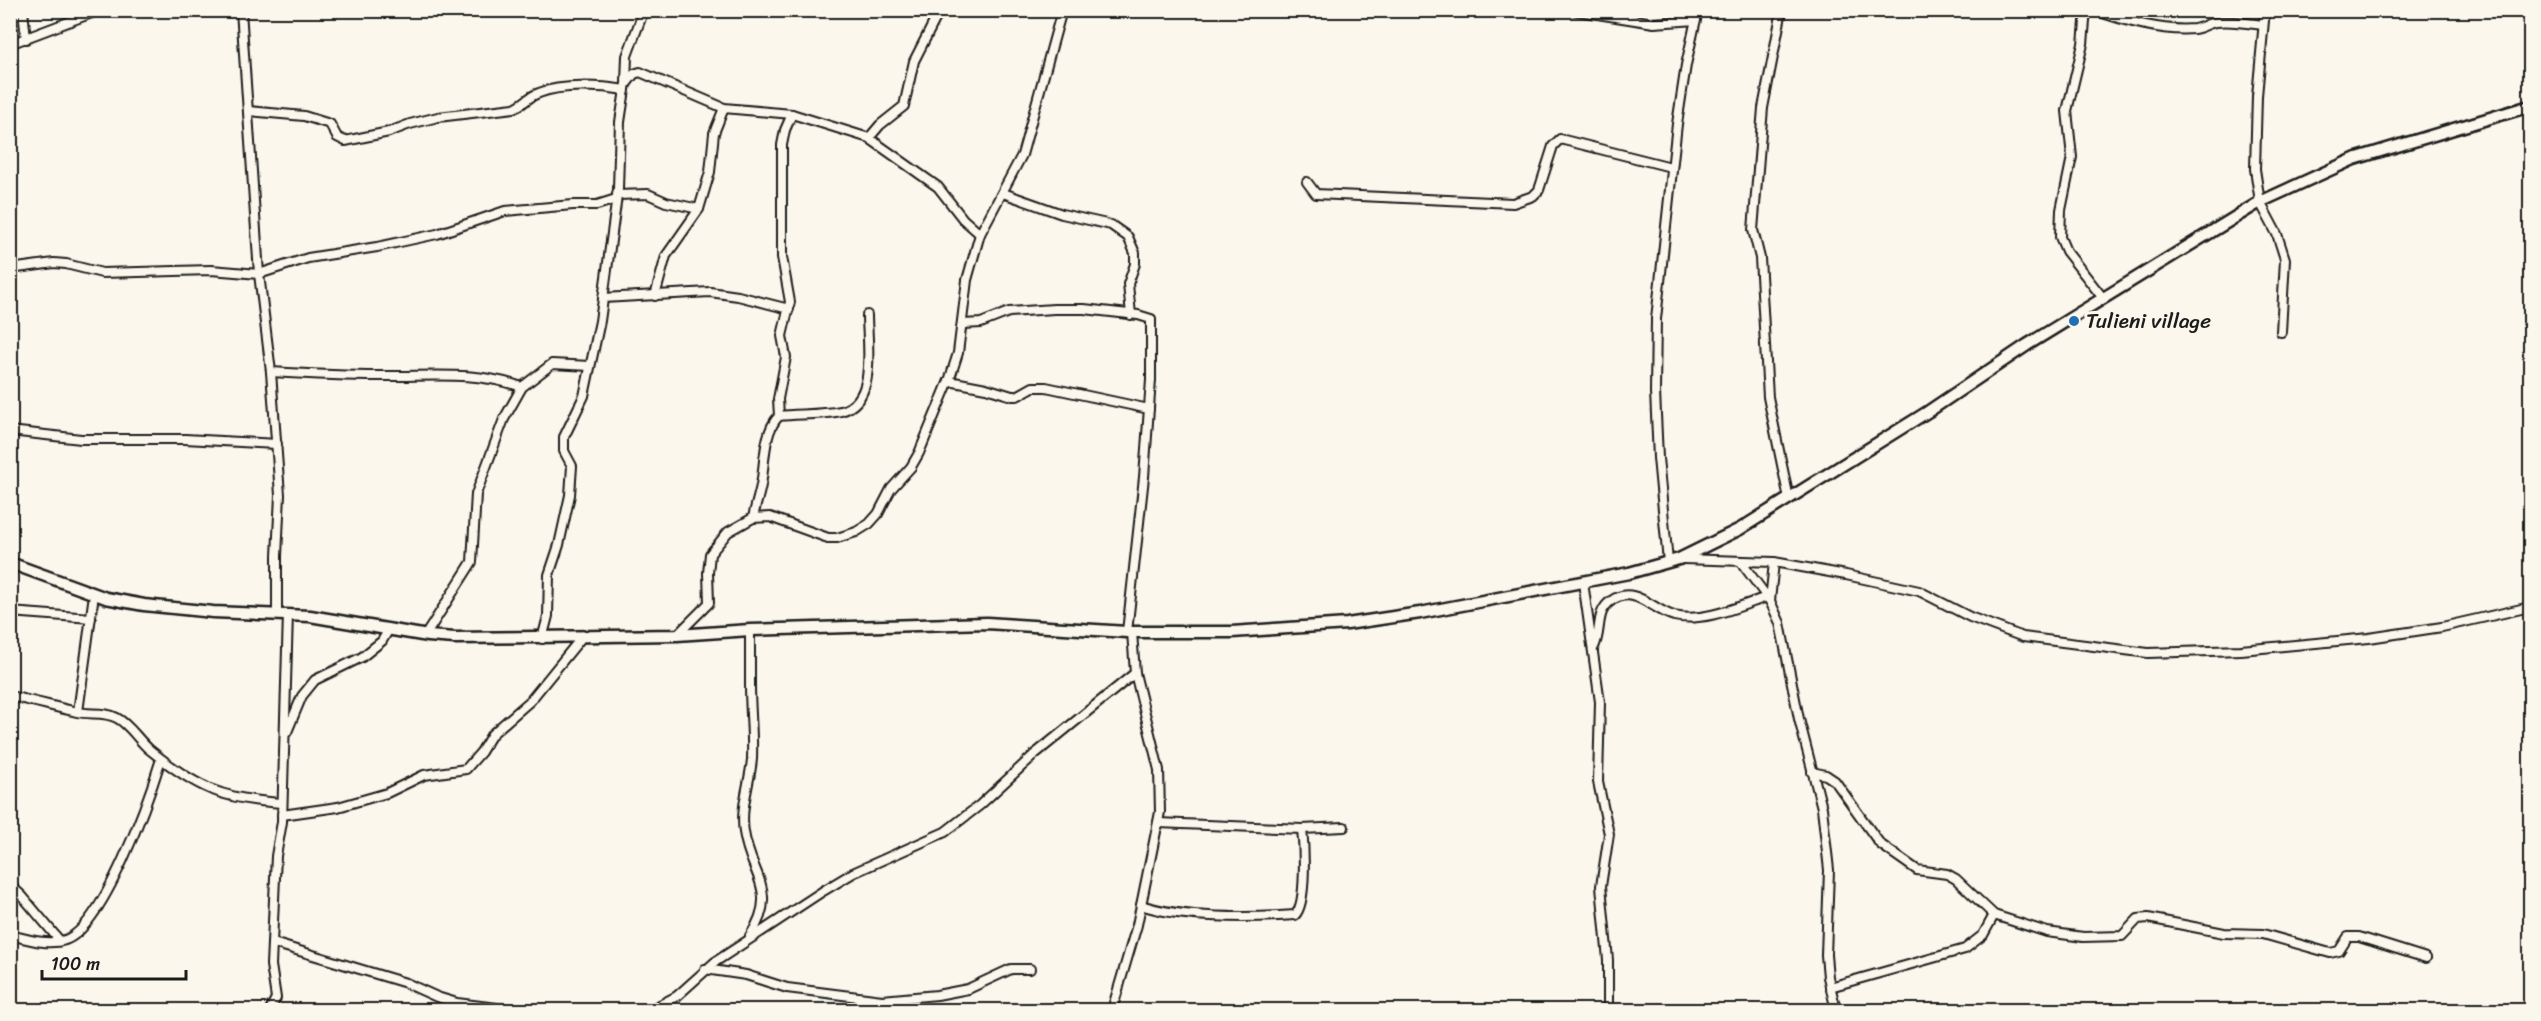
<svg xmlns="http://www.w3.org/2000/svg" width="2541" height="1021" viewBox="0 0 2541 1021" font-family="Sriracha,sans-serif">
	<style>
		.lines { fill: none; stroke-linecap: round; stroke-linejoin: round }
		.street-casing { stroke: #1c1c1c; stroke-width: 12 }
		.secondary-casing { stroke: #1c1c1c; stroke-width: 15 }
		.street { stroke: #fbf7ec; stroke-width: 8 }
		.secondary { stroke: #fbf7ec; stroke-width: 10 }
		.poi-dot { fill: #1f6fb2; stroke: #fbf7ec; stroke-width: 2 }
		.labels { text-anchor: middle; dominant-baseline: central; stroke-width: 6; stroke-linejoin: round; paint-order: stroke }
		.poi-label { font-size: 21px; fill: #1c1c1c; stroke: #fbf7ec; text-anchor: start }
	</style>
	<rect width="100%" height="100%" fill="#fbf7ec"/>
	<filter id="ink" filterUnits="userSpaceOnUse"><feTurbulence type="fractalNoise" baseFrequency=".0167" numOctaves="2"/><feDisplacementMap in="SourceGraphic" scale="12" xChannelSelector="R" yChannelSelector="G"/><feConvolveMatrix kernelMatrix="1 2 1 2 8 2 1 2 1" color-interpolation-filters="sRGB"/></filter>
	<g filter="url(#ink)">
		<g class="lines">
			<defs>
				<g id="street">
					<polyline points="23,10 26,39"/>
					<polyline points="241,10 259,274 271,372 280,495 277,556 277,614"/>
					<polyline points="1572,10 1654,23 1696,20"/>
					<polyline points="1782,10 1763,108 1753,230 1760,258 1768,397 1789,499"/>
					<polyline points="2086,10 2083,44 2067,111 2072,157 2061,210 2060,237 2066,251 2103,298"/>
					<path d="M2094 10C2125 21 2162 32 2194 29 2202 28 2208 23 2216 22 2231 20 2247 23 2262 25"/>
					<polyline points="2265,10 2257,96 2255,169 2260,202 2277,234 2285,259 2281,332"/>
					<polyline points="10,44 100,10"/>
					<polyline points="627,83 634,74 640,72 724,108 792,114 869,138 938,187 963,219 980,234"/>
					<path d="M248 111 304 116 330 124 337 137 345 141 389 132 410 124 438 117 514 108C524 104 529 96 539 93 562 84 601 86 625 90"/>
					<polyline points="869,138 880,125 904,106 914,61 940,10"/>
					<polyline points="1307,182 1316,194 1513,203 1533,196 1539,190 1553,146 1560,139 1671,167"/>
					<polyline points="1003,193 1062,214 1111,225 1128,237 1135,253 1135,264 1128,284 1131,315"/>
					<polyline points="617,195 648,194 666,202 699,209"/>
					<polyline points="10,269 54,263 66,264 102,273 211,270 259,274 308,258 377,247 437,234 505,211 573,205 597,205 616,199"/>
					<polyline points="655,296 666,256 699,209 710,172 714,133 724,108"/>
					<polyline points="603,298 710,292 738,296 789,309"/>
					<polyline points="963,324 981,323 1009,312 1054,309 1084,309 1138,315 1151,319 1151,380 1144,477 1127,632"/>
					<path d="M271 372C306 374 342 376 377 376 429 377 471 370 522 387"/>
					<polyline points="949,381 986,388 1012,396 1017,396 1033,387 1046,387 1149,409"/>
					<polyline points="779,416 778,399 786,357 782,336 790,302 782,257 782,145 785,130 792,114"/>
					<polyline points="10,431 81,439 185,439 277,444"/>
					<path d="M753 518C755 507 759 496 761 485 765 464 763 432 779 416 800 414 820 415 841 411 878 401 867 344 867 315"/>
					<polyline points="1683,559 1774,562 1846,575 1919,591 1970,617 2023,637 2148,653 2241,650 2369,638 2442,627 2530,607"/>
					<polyline points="1668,562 1658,458 1655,392 1656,319 1677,124 1686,65 1698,10"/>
					<polyline points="1741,562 1770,601 1780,623 1799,719 1822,808 1829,870 1826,955 1828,977 1836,1010"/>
					<polyline points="1583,582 1600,702 1598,782 1609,834 1601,886 1608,960 1608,1010"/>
					<polyline points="1770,601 1774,562"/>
					<polyline points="10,612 91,618"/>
					<path d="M750 630C750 648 750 667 750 685 750 710 753 734 752 759 750 783 740 807 744 832 750 875 780 890 750 936"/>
					<polyline points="677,635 709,603 708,573 710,554 728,532 753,518 770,517 828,538 837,538 856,532 869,524 878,514 891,489 911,467 919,453 950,378 958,353 967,280 980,234 1022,155 1062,10"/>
					<polyline points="425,636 472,562 476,494 504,419 522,387 552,364 590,366"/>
					<polyline points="542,639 548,616 549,575 559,545 570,495 572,466 564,451 564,437 584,396 600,321 618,189 620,122 626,83 627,56 644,10"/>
					<path d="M1594 647C1602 631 1595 612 1611 601 1635 584 1652 610 1674 616 1703 623 1740 606 1767 597"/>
					<path d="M10 696C33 701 55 707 77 712 90 715 105 711 117 718 130 725 138 740 150 750 197 788 221 799 281 803"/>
					<polyline points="78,712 94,594"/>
					<polyline points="287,732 302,696 315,680 362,657 382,641 389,629"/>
					<polyline points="1812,772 1826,775 1835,781 1880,844 1917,870 1947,874 1956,879 1994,915 2047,932 2083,937 2122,936 2138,919 2148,918 2224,933 2263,934 2330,953 2339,951 2348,937 2359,937 2426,958"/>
					<polyline points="282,815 338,807 387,793 424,775 466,769 481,752 492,734 530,701 582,637"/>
					<polyline points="1158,823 1302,829 1344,827"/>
					<polyline points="10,885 23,897 60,941"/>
					<path d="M1141 905C1182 919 1251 918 1295 915 1307 904 1304 846 1302 829"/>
					<path d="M10 935C27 939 48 946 65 940 104 927 149 798 161 759"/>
					<polyline points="273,943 406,983 437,997 457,1003 513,1010"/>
					<polyline points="705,969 746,975 787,988 882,1000 937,995 968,989 1011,969 1030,969"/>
					<polyline points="1830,987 1965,949 1983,935 1994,915"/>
					<polyline points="270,1010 276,998 271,965 276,856 282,822 288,614"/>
					<polyline points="650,1010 677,996 715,962 823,891 853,873 945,832 980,805 1035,754 1135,673"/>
					<polyline points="1112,1010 1137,925 1160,812 1159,770 1135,673 1132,632"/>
				</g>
				<polyline id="secondary" points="10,563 106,598 144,605 213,612 310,616 428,636 455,638 677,635 750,630 987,623 1127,632 1232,632 1347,624 1420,613 1629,573 1679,559 1740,529 1929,411 2027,345 2260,202 2354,159 2530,106"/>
			</defs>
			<!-- street casing -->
			<use href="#street" class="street-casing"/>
			<!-- secondary casing -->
			<use href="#secondary" class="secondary-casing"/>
			<!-- street -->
			<use href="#street" class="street"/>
			<!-- secondary -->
			<use href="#secondary" class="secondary"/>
		</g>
	</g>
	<!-- markers -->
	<circle class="poi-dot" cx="2074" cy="321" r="6"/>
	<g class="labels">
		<!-- poi labels -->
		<g class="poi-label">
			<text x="2086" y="321">Tulieni village</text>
		</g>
	</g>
	<!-- margin -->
	<rect width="2541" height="1021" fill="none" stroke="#fbf7ec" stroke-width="36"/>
	<rect x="18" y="18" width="2505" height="985" fill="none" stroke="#1c1c1c" stroke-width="2" filter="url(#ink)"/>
	<!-- scale -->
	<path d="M42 970v9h144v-9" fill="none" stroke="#1c1c1c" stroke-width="3"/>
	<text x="51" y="970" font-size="18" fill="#1c1c1c" stroke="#fbf7ec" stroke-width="4.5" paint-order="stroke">100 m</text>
</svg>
